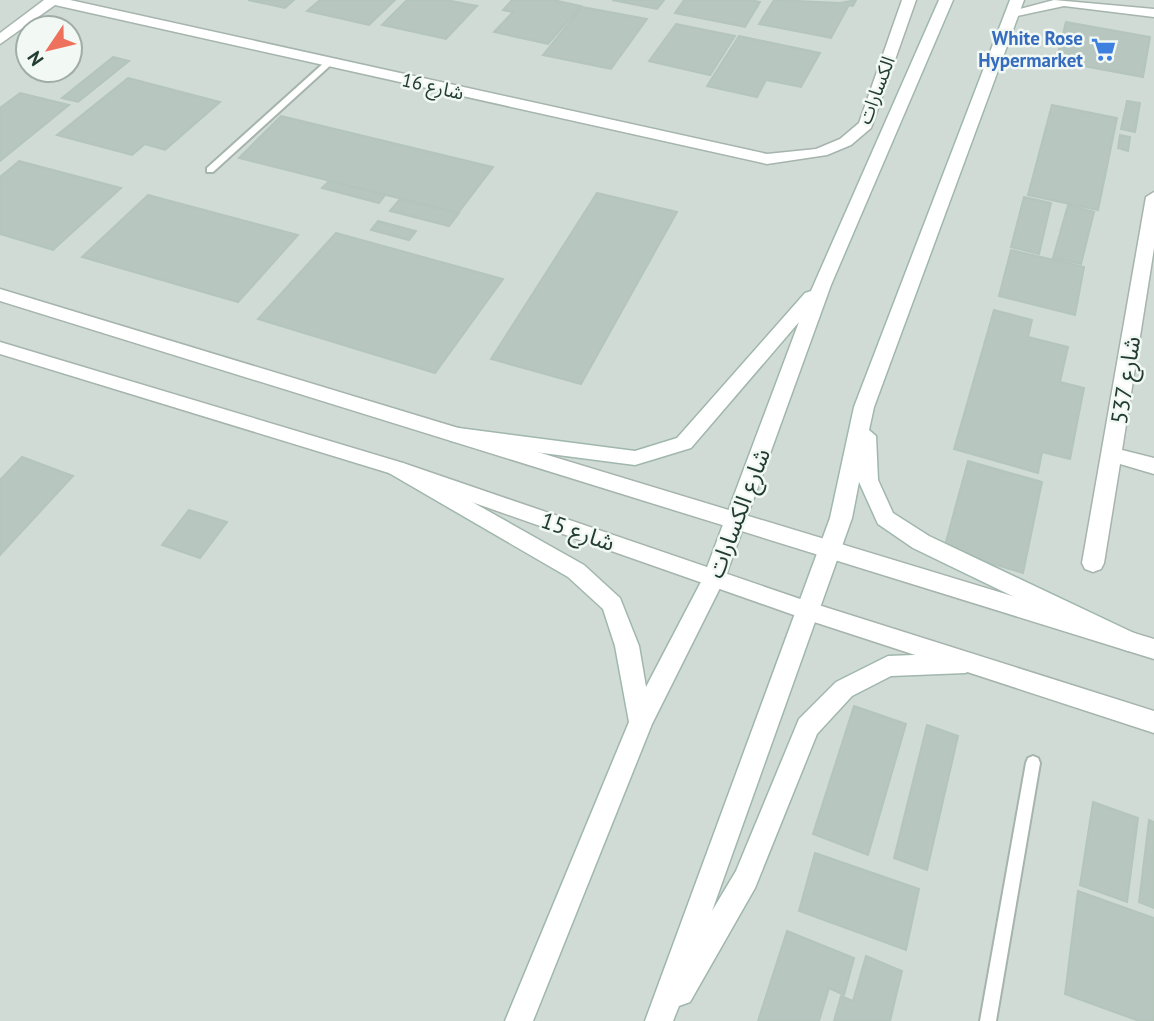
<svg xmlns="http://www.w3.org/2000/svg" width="1154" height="1021" viewBox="0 0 1154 1021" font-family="'PT Sans','Noto Sans Arabic',sans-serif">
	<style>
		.built { fill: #d0dbd5; fill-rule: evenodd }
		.building { fill: #b7c6bf; stroke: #b4c5bc; stroke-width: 2 }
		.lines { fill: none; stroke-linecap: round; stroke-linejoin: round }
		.lane-casing { stroke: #a5b4ac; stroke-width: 4 }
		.street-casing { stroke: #a5b4ac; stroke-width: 3 }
		.secondary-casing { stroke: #a0b7ad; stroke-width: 3 }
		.lane { fill: #fff; fill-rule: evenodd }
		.street { fill: #fff; fill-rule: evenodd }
		.secondary { fill: #fff; fill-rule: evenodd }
		.labels { text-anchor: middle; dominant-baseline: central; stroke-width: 5; stroke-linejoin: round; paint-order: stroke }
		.far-shop-label { font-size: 19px; font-weight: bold; fill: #366cbe; stroke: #f2f8f4; text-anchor: end }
		.far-street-label { font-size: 19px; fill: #223c32; stroke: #f2f8f4 }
		.street-label { font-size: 23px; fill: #223c32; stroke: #f2f8f4 }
	</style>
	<rect width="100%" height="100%" fill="#e2ece6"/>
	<!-- built -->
	<path class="built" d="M0 0H1154V1021H0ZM28 28H70V70H28Z"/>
	<!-- building -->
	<g class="building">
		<polygon points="248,0 294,0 285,8"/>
		<polygon points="320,0 395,0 369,25 307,11"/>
		<polygon points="407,0 446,0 477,6 446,39 382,25"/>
		<polygon points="512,0 553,0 581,6 548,44 494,32 513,12 503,10"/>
		<polygon points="612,0 664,0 657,9"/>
		<polygon points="684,0 750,0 760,2 745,27 675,13"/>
		<polygon points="774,0 840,3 856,0 853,6 849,5 831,38 759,24"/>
		<polygon points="582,7 647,19 611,69 543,55"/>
		<polygon points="1066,22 1150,37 1143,77 1056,61"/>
		<polygon points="676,24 735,36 710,75 649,61"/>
		<polygon points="739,36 820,53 801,87 766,80 757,97 707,86"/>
		<polygon points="113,57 129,61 78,102 62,98"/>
		<polygon points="128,78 220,102 165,150 145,144 132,155 57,135"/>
		<polygon points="20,93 69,105 0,161 0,108"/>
		<polygon points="1127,101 1140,103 1135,132 1121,129"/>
		<polygon points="1052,105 1117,118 1098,210 1028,195"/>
		<polygon points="281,116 493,167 458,213 239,158"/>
		<polygon points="1120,135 1130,137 1128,151 1118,148"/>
		<polygon points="19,161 121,188 53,250 0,234 0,177"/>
		<polygon points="329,181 385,195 379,203 322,188"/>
		<polygon points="597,193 677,212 581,384 491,359"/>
		<polygon points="148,195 298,235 238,302 82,257"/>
		<polygon points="1024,197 1051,203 1039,254 1011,247"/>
		<polygon points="400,199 459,213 449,226 390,211"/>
		<polygon points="1068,205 1094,212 1081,264 1053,258"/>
		<polygon points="378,221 416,231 409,240 371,230"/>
		<polygon points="336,233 503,279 435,373 258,319"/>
		<polygon points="1011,250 1084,267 1075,315 999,296"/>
		<polygon points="994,310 1032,320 1028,337 1068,347 1060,382 1084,388 1070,459 1042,452 1038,473 954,449"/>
		<polygon points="22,457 73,476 0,555 0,480"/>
		<polygon points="968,461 1042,482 1023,573 944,549"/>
		<polygon points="189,510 227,522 200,558 162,545"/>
		<polygon points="854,706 906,724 868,855 813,834"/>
		<polygon points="927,725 958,736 927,870 894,858"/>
		<polygon points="1093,802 1138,818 1127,902 1080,885"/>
		<polygon points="1149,820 1154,822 1154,908 1139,902"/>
		<polygon points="815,853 919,889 906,950 799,911"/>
		<polygon points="1078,891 1154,918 1154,1021 1139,1021 1065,994"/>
		<polygon points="787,931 854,958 844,995 829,988 819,1021 758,1021"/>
		<polygon points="866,956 902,971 890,1021 834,1021 841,996 853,1001"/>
	</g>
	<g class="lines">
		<defs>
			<g id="lane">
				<polygon points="326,61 333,63 213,172 207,172 207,168"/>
				<polygon points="1033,756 1038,758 1040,763 996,1021 980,1021 1026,763 1028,758"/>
			</g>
			<g id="street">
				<polygon points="44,0 70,0 767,154 816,149 840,139 859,123 902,0 916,0 871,128 851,145 827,155 767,164 55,5 0,44 0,33"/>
				<polygon points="1054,0 1154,9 1154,17 1064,6 1012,17 1005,13"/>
				<polygon points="1154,192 1154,248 1122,450 1154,458 1154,474 1120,464 1104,563 1101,569 1093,572 1085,569 1082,563 1146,197"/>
				<polygon points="0,289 1154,639 1154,659 0,301"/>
				<polygon points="0,342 403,463 809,602 1154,711 1154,733 808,620 389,473 0,354"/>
			</g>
			<g id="secondary">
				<polygon points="939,0 953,0 831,285 725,578 652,724 533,1021 505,1021 629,722 615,646 603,609 568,577 389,473 386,468 389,463 403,463 584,565 620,598 639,646 646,687 703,578 799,322 691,448 635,465 451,441 441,434 451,427 635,451 677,438 805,293 811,291"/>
				<polygon points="1010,0 1024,0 874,407 869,430 876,436 878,480 893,513 929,536 1136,634 1139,641 1136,648 1128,651 1120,648 913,548 878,524 859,482 852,518 712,911 736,871 799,719 836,682 888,656 965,653 973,656 977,663 973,670 965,673 891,676 852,696 817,734 755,888 690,1002 679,1006 673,1021 645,1021 830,518 854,407"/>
			</g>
		</defs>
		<!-- lane casing -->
		<use href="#lane" class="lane-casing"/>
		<!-- street casing -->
		<use href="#street" class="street-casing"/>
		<!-- secondary casing -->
		<use href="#secondary" class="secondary-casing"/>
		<!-- lane -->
		<use href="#lane" class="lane"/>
		<!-- street -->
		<use href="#street" class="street"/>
		<!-- secondary -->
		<use href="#secondary" class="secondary"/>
	</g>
	<!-- icons -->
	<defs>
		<symbol id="supermarket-bare" viewBox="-9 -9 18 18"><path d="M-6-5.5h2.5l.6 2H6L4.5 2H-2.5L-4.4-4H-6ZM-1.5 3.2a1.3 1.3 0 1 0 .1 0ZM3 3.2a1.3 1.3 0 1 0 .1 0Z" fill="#3f7fe0" stroke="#f2f8f4" stroke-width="2.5" paint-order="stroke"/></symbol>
	</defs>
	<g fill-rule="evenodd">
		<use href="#supermarket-bare" x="1086" y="32" width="35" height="35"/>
	</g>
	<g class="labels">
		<!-- far-shop labels -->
		<g class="far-shop-label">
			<text x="1083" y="38">White Rose<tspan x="1083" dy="22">Hypermarket</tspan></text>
		</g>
		<!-- far-street labels -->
		<g class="far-street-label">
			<text transform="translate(433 86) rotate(13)">شارع 16</text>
			<text transform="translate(876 90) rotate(-69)">الكسارات</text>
		</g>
		<!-- street labels -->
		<g class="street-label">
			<text transform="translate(1125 380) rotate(-81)">شارع 537</text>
			<text transform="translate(738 513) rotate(-69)">شارع الكسارات</text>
			<text transform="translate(578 531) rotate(19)">شارع 15</text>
		</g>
	</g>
	<!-- north arrow -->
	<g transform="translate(49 49) rotate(235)"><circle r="33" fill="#f2f8f4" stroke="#9fada6" stroke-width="2"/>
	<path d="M0-5L12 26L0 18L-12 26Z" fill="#ee715d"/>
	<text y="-10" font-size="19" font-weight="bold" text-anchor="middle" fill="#223c32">N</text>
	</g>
</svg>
